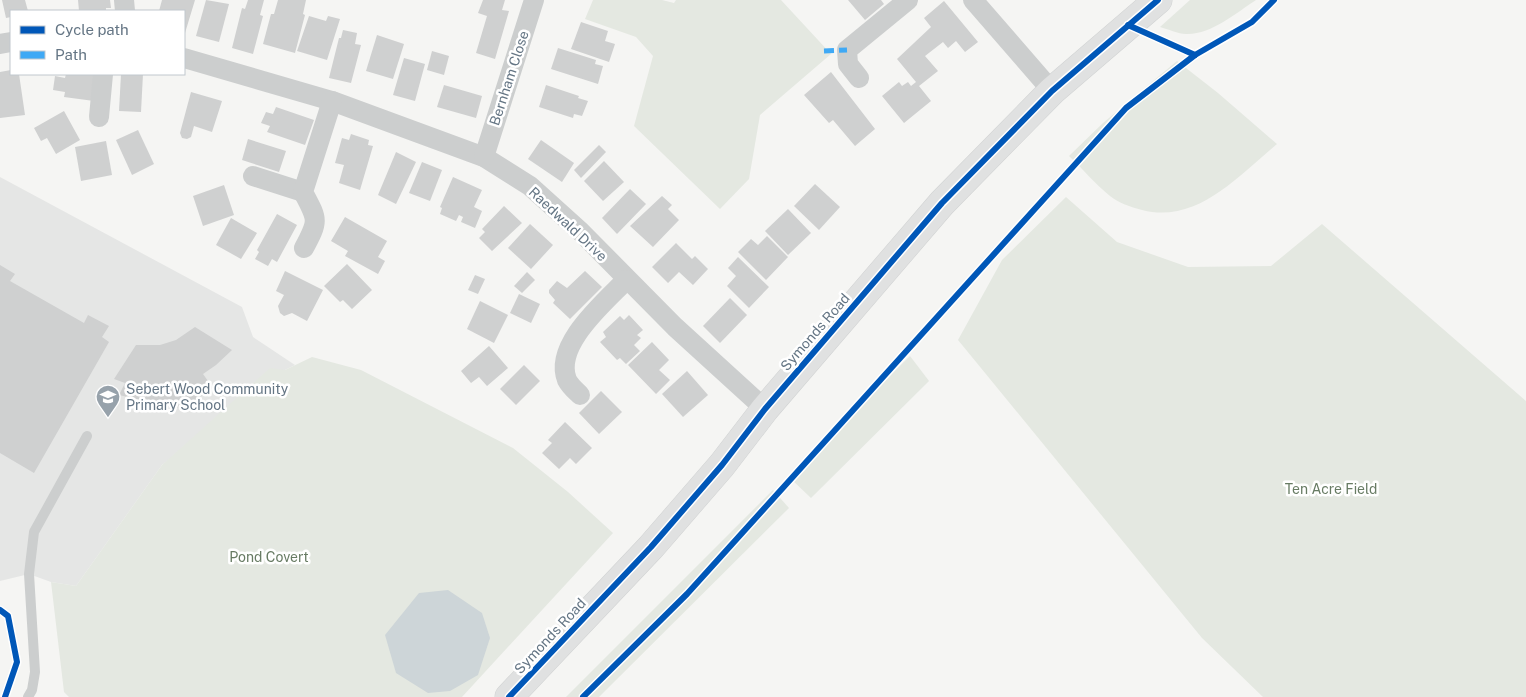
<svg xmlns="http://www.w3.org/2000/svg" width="1526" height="697" viewBox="0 0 1526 697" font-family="'Public Sans',sans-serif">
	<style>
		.built { fill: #e5e6e5 }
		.green { fill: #e4e8e1 }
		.water { fill: #cdd5d8 }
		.building { fill: #cfd0d0 }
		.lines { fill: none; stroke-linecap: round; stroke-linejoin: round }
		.secondary-casing { stroke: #d1d3d3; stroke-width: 29 }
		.lane { stroke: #cccece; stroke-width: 10 }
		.street { stroke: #cccece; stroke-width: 20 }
		.secondary { stroke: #e0e1e1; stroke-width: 28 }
		.quiet { stroke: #3fa9f5; stroke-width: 5; stroke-dasharray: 10 5; stroke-linecap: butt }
		.cycleway-casing { stroke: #fff; stroke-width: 9 }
		.cycleway { stroke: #0057b8; stroke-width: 6 }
		.labels { text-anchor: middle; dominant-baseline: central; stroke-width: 5; stroke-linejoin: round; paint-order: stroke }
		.street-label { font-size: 14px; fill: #647584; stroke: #fff }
		.poi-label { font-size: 14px; fill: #647584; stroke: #fff; text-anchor: start }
		.park-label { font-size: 14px; fill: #677b63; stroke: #fff }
	</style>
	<rect width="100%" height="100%" fill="#f5f5f3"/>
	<!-- built -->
	<polygon class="built" points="0,177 242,307 253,337 295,365 285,370 162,465 76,586 51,582 29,574 0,581"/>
	<!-- green -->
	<g class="green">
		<polygon points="593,0 662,0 674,3 676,0 781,0 831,54 760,115 749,179 720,209 634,126 653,56 636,37 585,19"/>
		<path d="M1190 0H1256C1236 13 1211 35 1186 34 1178 34 1168 29 1160 27Z"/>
		<path d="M1177 61 1218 93 1277 144C1237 177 1197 224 1142 210 1130 207 1119 203 1110 196 1095 184 1083 169 1069 156L1103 123Z"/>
		<polygon points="1066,197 1117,242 1188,267 1271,266 1322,224 1526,401 1526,697 1263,697 1202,638 958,340 1002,260"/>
		<polygon points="910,356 929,381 811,498 788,476"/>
		<polygon points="312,357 361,370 513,448 568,492 613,533 462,697 69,697 64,692 51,582 76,586 162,465 270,368 285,370"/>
		<polygon points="773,490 789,508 599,697 566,697"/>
	</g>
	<!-- water -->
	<polygon class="water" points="448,590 482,613 490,638 478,675 450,691 428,693 396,673 385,635 419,593"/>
	<!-- building -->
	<g class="building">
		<polygon points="2,0 25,0 28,11 11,11 11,17 6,18"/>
		<polygon points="78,0 110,0 111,8 106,8 106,11 79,11"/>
		<polygon points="162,0 195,0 185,33 184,11 159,11"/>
		<polygon points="206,0 229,4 219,42 196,36"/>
		<polygon points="248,0 264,0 260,15 263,16 253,54 232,48 242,8 245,9"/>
		<polygon points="278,0 306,0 303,14 305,15 295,53 263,44 271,14 274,14"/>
		<polygon points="483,0 505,0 502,10 509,11 495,59 476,53 487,16 478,13"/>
		<polygon points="848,0 881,0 884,4 865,20"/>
		<polygon points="944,1 978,42 965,52 956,41 948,48 943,42 925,56 938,71 919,86 931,101 904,123 882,96 899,82 902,86 908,82 911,86 916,82 897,59 931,27 924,18"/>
		<polygon points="309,16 326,21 328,16 340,19 327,60 297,51"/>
		<polygon points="581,22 608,31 605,41 615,44 609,62 571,49"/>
		<polygon points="343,30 357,33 355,44 361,45 351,83 329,78 339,38 341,38"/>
		<polygon points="377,35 404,44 393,79 366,71"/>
		<polygon points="558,48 596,60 595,64 603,66 598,84 551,69"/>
		<polygon points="432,51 449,56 444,75 427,70"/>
		<polygon points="404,58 425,64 415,101 393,95"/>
		<polygon points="11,70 11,74 19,74 25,115 0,118 0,72"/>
		<polygon points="831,72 875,129 855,146 833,120 829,123 804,95"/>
		<polygon points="66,74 98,74 94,101 64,97 65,92 53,90 55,76 65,78"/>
		<polygon points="121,74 143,74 141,112 119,111"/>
		<polygon points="444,85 482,96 476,118 437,107"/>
		<polygon points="546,85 579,96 578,98 588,101 582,116 574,114 573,118 539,107"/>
		<polygon points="191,92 222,101 212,132 194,126 191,137 187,139 182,138 180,133"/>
		<polygon points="276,107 314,120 305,145 267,132 270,126 261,123 266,112 273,114"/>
		<polygon points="64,111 80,140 56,154 47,138 41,141 34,128"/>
		<polygon points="138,130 154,164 132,175 116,140"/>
		<polygon points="351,134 369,140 368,145 373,146 360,190 339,183 344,165 335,163 342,138 349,140"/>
		<polygon points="248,139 286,151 279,172 242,160"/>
		<polygon points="541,140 574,163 562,182 528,159"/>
		<polygon points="106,141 112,175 81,181 75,147"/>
		<polygon points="599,145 606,152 581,178 574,170"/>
		<polygon points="396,152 416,162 396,204 378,195"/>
		<polygon points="604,161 624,182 603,201 584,181"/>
		<polygon points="422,162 442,170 430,201 409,193"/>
		<polygon points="453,177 482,190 474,207 482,211 475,228 461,222 463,217 459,215 456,221 440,214 442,208 440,207"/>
		<polygon points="815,184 840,207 819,230 794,206"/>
		<polygon points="224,185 234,215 203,226 193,196"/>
		<polygon points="630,189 646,204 617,234 602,218"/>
		<polygon points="662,196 672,205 668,209 679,220 653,247 630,226"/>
		<polygon points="504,206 522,223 492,251 479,238 485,232 482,229"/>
		<polygon points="788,209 811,233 788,255 765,231"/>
		<polygon points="277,214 297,225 277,262 272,259 268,266 255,259 259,252 257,250"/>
		<polygon points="345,217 387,241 378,257 385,261 378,274 345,256 348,251 331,241"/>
		<polygon points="231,218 257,233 241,259 216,245"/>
		<polygon points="530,224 553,245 531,269 508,248"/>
		<polygon points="767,236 788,257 766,280 738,252 751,239 758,245"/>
		<polygon points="676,243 692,259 695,256 708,269 693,285 679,272 668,283 652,267"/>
		<polygon points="738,257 769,287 749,308 727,286 736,276 728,268"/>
		<polygon points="347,264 372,290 352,309 343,300 340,302 324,286"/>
		<polygon points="0,265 15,274 10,281 84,323 88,315 109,326 102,337 109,342 34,473 0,453"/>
		<polygon points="285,271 323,290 307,321 292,313 284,316 280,313 278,306 284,295 276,291"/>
		<polygon points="585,271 602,287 570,319 553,303 555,300 549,293 549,290 557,281 567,288"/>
		<polygon points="527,272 535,280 522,293 514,286"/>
		<polygon points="475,275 485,279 478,294 468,290"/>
		<polygon points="519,294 540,304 531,323 510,313"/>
		<polygon points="730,298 747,315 720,343 703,326"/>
		<polygon points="480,301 508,315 494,343 467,329"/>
		<polygon points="629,315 643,330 637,335 641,338 634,345 640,351 626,364 620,358 617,360 600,342 606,337 603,332 620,316 624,320"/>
		<polygon points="195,327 232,350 216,365 203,374 213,388 187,406 165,410 138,409 141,400 119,395 125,383 114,379 136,345 160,345 176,340"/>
		<polygon points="652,342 669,360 659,370 670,380 656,394 628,365"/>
		<polygon points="489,346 508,368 487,386 479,377 471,383 461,371"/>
		<polygon points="524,365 540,381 516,405 500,389"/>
		<polygon points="687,371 708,395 683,417 662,394"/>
		<polygon points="601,391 622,412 599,434 579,413"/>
		<polygon points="565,422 592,448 576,464 570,458 559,469 542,453 552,443 548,440"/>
	</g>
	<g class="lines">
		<defs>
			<polyline id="secondary" points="509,697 651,547 722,465 765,409 942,203 1052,91 1158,0"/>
		</defs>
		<!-- secondary casing -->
		<use href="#secondary" class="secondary-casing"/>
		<!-- lane -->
		<polyline class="lane" points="28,697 32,690 35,672 29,574 34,532 87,436"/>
		<!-- street -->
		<g class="street">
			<polyline points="124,0 125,11"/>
			<polyline points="973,0 1052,91"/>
			<polyline points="0,44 11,42"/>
			<polyline points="184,58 332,101 484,157 530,186 581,232 675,327 765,409"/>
			<polyline points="859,78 848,64 847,50 908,0"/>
			<polyline points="99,117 103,74"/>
			<polyline points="484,157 534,0"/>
			<polyline points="253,176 303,192"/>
			<path d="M304 248C319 220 318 220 303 192L332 101"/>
			<path d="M580 395C576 391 570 386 567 380 553 345 605 302 626 280"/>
		</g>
		<!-- secondary -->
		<use href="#secondary" class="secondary"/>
		<!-- quiet -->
		<polyline class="quiet" points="824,51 847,50"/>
		<defs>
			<g id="cycleway">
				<polyline points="1128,25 1195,55"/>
				<polyline points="0,610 8,616 17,662 5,697"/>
				<polyline points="509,697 651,547 722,465 765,409 942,203 1052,91 1158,0"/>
				<polyline points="583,697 687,594 1126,108 1195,55 1252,22 1274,0"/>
			</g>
		</defs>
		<!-- cycleway casing -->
		<use href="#cycleway" class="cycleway-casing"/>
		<!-- cycleway -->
		<use href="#cycleway" class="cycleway"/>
	</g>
	<!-- icons -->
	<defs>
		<symbol id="school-pin" viewBox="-11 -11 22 30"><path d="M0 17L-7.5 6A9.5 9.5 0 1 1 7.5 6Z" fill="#97a2ab" stroke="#fff"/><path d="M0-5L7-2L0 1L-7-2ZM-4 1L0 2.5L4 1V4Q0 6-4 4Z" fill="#fff"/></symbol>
	</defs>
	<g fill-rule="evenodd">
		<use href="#school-pin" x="94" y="383" width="28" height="38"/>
	</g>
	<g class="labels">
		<!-- street labels -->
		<g class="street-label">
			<text transform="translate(509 78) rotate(-72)">Bernham Close</text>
			<text transform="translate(568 224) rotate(43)">Raedwald Drive</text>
			<text transform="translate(815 332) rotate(-49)">Symonds Road</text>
			<text transform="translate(550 636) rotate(-47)">Symonds Road</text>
		</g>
		<!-- poi labels -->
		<g class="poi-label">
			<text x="126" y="389">Sebert Wood Community<tspan x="126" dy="16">Primary School</tspan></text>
		</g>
		<!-- park labels -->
		<g class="park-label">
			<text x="1331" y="489">Ten Acre Field</text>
			<text x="269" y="557">Pond Covert</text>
		</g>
	</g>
	<!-- legend -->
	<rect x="10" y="10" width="175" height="65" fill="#ffffff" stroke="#c1c8ce"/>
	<rect x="20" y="26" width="25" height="8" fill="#0057b8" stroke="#c1c8ce"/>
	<text x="55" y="35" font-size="15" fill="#647584">Cycle path</text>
	<rect x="20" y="51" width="25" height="8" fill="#3fa9f5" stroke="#c1c8ce"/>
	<text x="55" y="60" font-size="15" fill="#647584">Path</text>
</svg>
